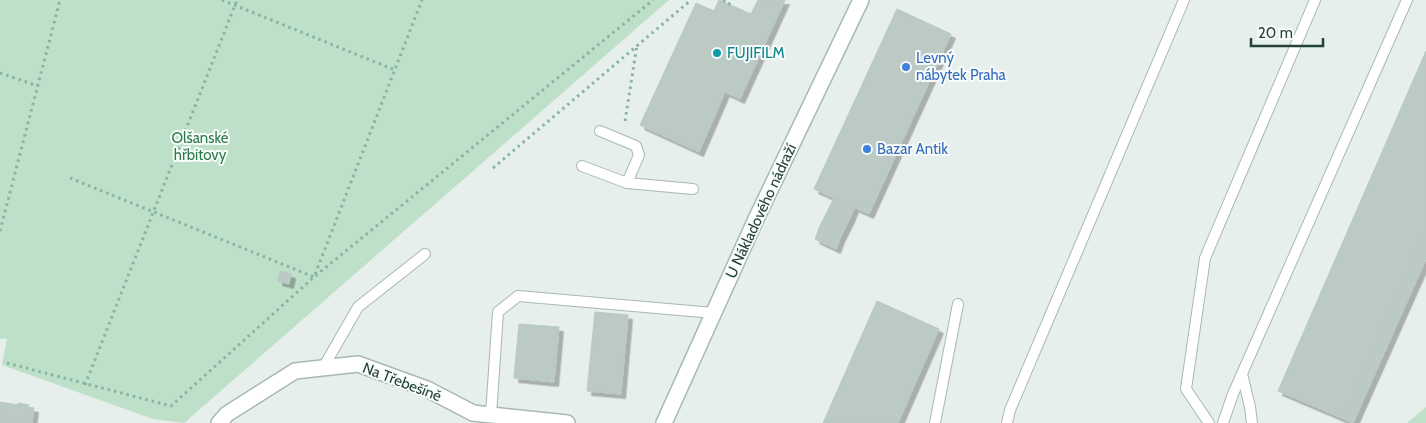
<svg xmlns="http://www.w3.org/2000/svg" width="1426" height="423" viewBox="0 0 1426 423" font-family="Cabin,sans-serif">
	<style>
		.green { fill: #bfe0c8 }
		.building { fill: #bbcac4; stroke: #b8c9c2; filter: url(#shadow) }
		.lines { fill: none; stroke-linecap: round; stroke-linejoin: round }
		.lane-casing { stroke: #a8b8b2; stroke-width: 12 }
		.street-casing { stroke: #a8b8b2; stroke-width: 18 }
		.secondary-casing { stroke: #a4bbb3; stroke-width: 18 }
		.path { stroke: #86b3a5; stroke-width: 3; stroke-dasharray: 2.5 4; stroke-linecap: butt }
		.lane { stroke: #fff; stroke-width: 10 }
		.street { stroke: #fff; stroke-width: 15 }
		.secondary { stroke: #fff; stroke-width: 15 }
		.culture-dot { fill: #0f9aa8; stroke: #f7fbf9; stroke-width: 2 }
		.shop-dot { fill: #3f7fe0; stroke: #f7fbf9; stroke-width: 2 }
		.labels { text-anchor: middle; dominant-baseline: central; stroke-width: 4; stroke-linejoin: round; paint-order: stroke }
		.culture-label { font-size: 15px; fill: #0d838f; stroke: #f7fbf9; text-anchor: start }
		.shop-label { font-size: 15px; fill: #366cbe; stroke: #f7fbf9; text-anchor: start }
		.park-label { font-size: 15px; fill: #2d7a4b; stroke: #f7fbf9 }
		.street-label { font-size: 15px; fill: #24423a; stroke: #f7fbf9 }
	</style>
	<defs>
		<filter id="shadow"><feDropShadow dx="4.5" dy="4.5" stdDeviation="0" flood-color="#0004"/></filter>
	</defs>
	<rect width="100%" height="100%" fill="#e6efeb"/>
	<!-- green -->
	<g class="green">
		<polygon points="0,0 669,0 184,423 153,419 2,365 7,338 0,339"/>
		<polygon points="1426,407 1426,423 1407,423"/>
	</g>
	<!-- building -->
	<g class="building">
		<polygon points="719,0 751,14 758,0 785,0 740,99 725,92 699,152 640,125 696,3 714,11"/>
		<polygon points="897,9 951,34 869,214 814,189"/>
		<polygon points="1426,51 1426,232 1344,419 1278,391"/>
		<polygon points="834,198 854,208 850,218 829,208"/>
		<polygon points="829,208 850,218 845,228 824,218"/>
		<polygon points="824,218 845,228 840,238 819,228"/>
		<polygon points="819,228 840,238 836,249 815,239"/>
		<polygon points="1426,232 1426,259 1353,423 1344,419"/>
		<polygon points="280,271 291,274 289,284 278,281"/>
		<polygon points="877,301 939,329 898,423 823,423"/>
		<polygon points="595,312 628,315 621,394 587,391"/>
		<polygon points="519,324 559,327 554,382 514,378"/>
		<polygon points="0,402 18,405 18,403 29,405 28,407 34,408 32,423 0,423"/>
	</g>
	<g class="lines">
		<defs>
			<g id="lane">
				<polyline points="600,131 636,146 639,155 627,183"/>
				<polyline points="582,166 627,183 693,189"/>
				<polyline points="323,368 358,307 425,254"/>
				<polyline points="1242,374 1250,407 1252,423"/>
				<polyline points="491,415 498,312 518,296 714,313"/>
				<polyline points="935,423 958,304"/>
				<polyline points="1007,423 1010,410 1184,0"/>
				<polyline points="1209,423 1186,389 1205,258 1315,0"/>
				<polyline points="1223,423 1233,394 1407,0"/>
			</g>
			<polyline id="street" points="219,423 227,414 295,371 358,364 427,389 473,413 567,423"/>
			<polyline id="secondary" points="664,423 756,219 861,0"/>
		</defs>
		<!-- lane casing -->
		<use href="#lane" class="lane-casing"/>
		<!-- street casing -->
		<use href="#street" class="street-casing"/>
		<!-- secondary casing -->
		<use href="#secondary" class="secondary-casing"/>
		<!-- path -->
		<g class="path">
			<polyline points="222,0 395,70"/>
			<polyline points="723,0 729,4 732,0"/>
			<polyline points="0,73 38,86"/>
			<polyline points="625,121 637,45"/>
			<polyline points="493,168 691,0"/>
			<polyline points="70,178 314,277 422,0"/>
			<polyline points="0,231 60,0"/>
			<polyline points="7,363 171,406 314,277 653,0"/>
			<polyline points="85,385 237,0"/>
		</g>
		<!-- lane -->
		<use href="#lane" class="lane"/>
		<!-- street -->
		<use href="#street" class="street"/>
		<!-- secondary -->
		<use href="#secondary" class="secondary"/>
	</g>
	<!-- markers -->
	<circle class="culture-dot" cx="717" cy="53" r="5"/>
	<g class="shop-dot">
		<circle cx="906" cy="67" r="5"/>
		<circle cx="867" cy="149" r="5"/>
	</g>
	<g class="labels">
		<!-- culture labels -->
		<g class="culture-label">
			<text x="727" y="53">FUJIFILM</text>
		</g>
		<!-- shop labels -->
		<g class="shop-label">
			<text x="916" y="58">Levný<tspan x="916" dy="17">nábytek Praha</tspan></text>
			<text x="877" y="149">Bazar Antik</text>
		</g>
		<!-- park labels -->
		<g class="park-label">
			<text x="200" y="138">Olšanské<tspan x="200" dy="17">hřbitovy</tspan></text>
		</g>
		<!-- street labels -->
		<g class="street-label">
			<text transform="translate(761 211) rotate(-65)">U Nákladového nádraží</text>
			<text transform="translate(402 382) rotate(21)">Na Třebešíně</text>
		</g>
	</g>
	<!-- scale -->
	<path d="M1251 38v8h72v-8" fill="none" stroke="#24423a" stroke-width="2.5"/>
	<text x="1258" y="38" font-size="15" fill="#24423a" stroke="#f7fbf9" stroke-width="4" paint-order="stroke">20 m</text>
</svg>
